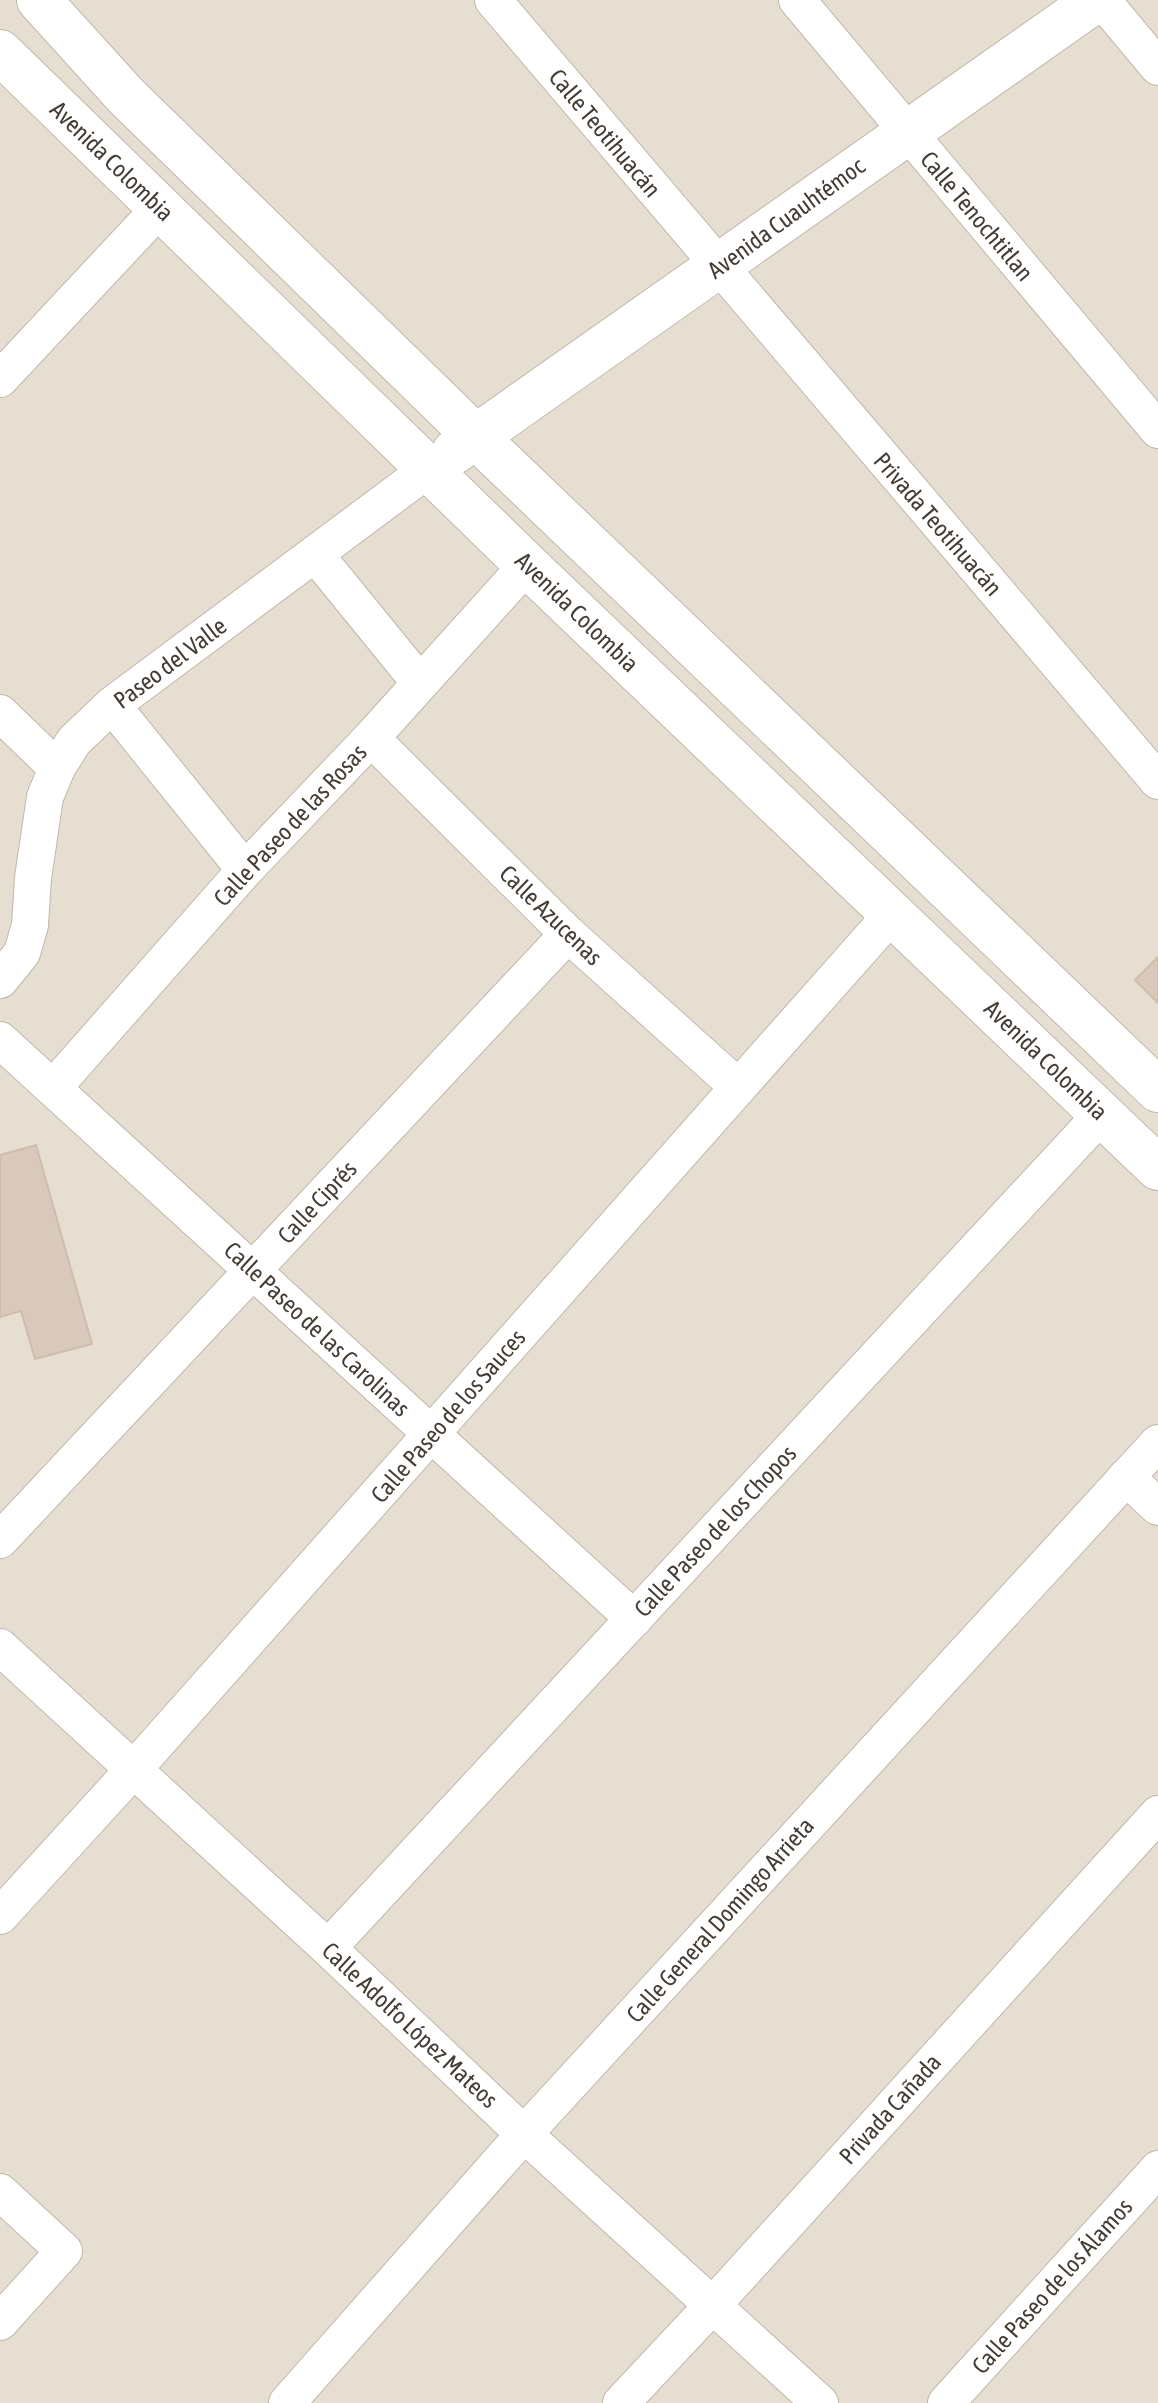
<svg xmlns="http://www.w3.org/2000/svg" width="1158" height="2403" viewBox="0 0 1158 2403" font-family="'Asap Condensed',sans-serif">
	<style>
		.residential { fill: #e7ded2 }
		.building { fill: #d8c9bc; stroke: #cfbdac; stroke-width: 2 }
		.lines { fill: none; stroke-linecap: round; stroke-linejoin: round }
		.minor-casing { stroke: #c1b6aa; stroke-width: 38 }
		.tertiary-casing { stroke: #c1b6aa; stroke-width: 46 }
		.minor { stroke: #fff; stroke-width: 36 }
		.tertiary { stroke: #fff; stroke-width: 44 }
		.labels { text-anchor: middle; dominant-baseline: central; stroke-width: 6; stroke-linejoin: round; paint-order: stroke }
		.street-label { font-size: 24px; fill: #453c34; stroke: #fff }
	</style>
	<rect width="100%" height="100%" fill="#f3ece4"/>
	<!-- residential -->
	<rect class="residential" x="0" y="0" width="1158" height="2403"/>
	<!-- building -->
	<g class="building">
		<polygon points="1158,957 1158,1003 1135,980"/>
		<polygon points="36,1145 92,1344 35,1359 21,1311 0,1317 0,1155"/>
	</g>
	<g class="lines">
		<defs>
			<g id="minor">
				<polyline points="493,0 1158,781"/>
				<polyline points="797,0 1158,430"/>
				<polyline points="1102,0 1158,67"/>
				<polyline points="0,379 161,207"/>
				<polyline points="315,554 420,683"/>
				<polyline points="112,705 245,870"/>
				<polyline points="0,713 57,768"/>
				<polyline points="371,738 568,934 738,1087"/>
				<polyline points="0,980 22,953 30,925 33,878 45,797 57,768 74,741 112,705 430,468"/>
				<polyline points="0,1040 634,1619"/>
				<polyline points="54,1087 245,870 371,738 527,565"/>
				<polyline points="1126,1477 1158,1507"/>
				<polyline points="0,1540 568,934"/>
				<polyline points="0,1647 328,1948 524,2134 820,2403"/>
				<polyline points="0,1916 134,1769 893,913"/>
				<polyline points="328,1948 1102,1114"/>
				<polyline points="0,2192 64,2251 0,2322"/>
				<polyline points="287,2403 524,2134 1158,1443"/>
				<polyline points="621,2403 712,2306 1158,1814"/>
				<polyline points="946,2403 1158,2169"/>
			</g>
			<g id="tertiary">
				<polyline points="39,0 126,96 476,437 1158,1090"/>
				<polyline points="0,52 527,565 1158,1168"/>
				<polyline points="454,452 1096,0"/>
			</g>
		</defs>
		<!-- minor casing -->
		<use href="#minor" class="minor-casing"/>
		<!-- tertiary casing -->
		<use href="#tertiary" class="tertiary-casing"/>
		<!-- minor -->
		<use href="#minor" class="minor"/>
		<!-- tertiary -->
		<use href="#tertiary" class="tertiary"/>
	</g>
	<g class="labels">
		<!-- street labels -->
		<g class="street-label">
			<text transform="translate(605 133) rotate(50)">Calle Teotihuacán</text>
			<text transform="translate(112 161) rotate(44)">Avenida Colombia</text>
			<text transform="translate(977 216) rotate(50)">Calle Tenochtitlan</text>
			<text transform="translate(786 218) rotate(-36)">Avenida Cuauhtémoc</text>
			<text transform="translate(938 524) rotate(49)">Privada Teotihuacán</text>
			<text transform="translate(577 612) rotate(44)">Avenida Colombia</text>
			<text transform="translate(170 663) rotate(-37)">Paseo del Valle</text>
			<text transform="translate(290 825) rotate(-47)">Calle Paseo de las Rosas</text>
			<text transform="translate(551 915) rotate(44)">Calle Azucenas</text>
			<text transform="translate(1046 1060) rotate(44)">Avenida Colombia</text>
			<text transform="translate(317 1202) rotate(-47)">Calle Ciprés</text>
			<text transform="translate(317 1329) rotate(43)">Calle Paseo de las Carolinas</text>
			<text transform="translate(448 1416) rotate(-49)">Calle Paseo de los Sauces</text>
			<text transform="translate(715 1531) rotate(-47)">Calle Paseo de los Chopos</text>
			<text transform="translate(720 1920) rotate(-48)">Calle General Domingo Arrieta</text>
			<text transform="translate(410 2025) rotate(43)">Calle Adolfo López Mateos</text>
			<text transform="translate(890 2109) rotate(-48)">Privada Cañada</text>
			<text transform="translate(1052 2286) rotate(-48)">Calle Paseo de los Álamos</text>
		</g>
	</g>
</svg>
